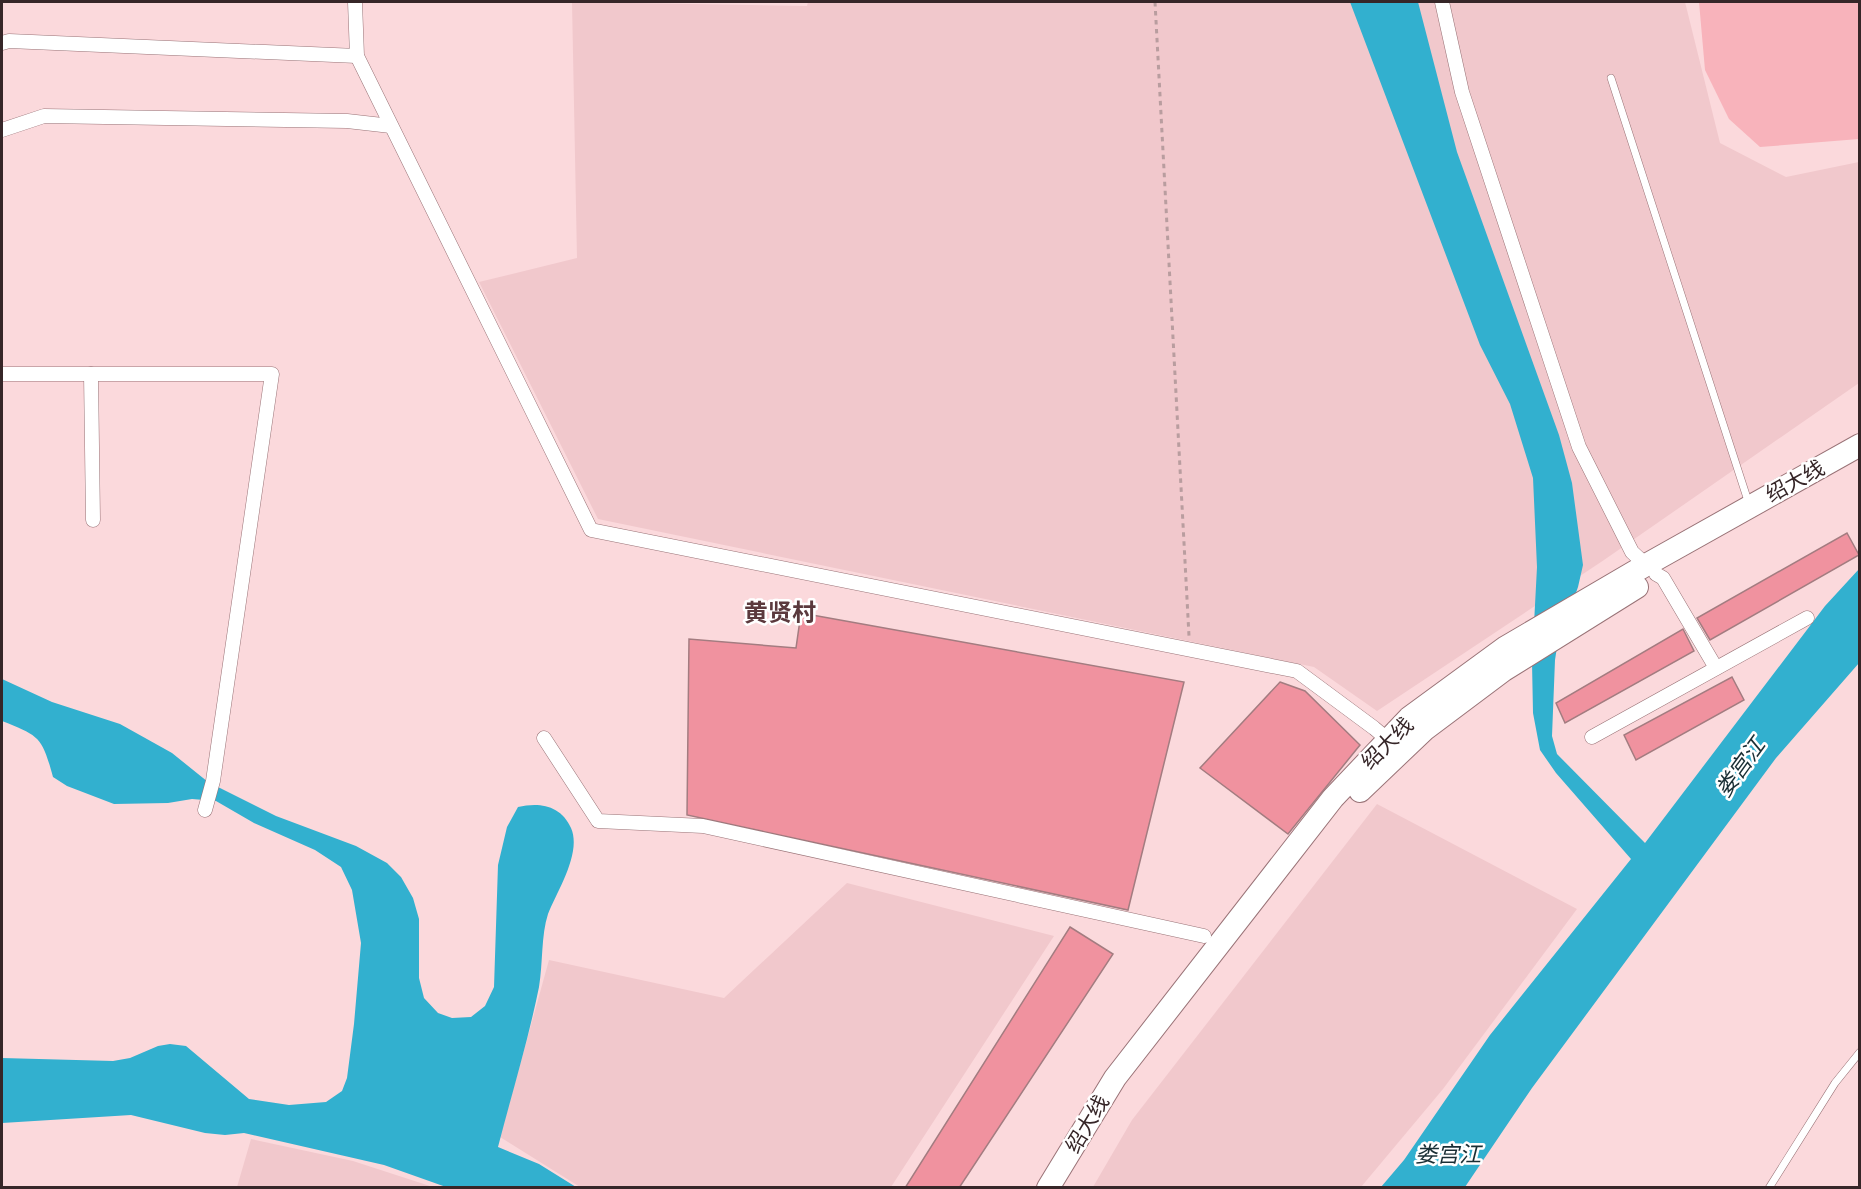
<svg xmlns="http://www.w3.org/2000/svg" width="1861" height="1189" viewBox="0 0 1861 1189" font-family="Merriweather,'Noto Sans SC',serif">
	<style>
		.built { fill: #f1c8cc }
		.green { fill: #f8b3bb }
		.water { fill: #32b0cf }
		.building { fill: #f0929f; stroke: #a37c80; stroke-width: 1.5 }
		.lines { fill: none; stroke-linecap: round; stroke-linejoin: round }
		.lane-casing { stroke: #997377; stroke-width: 8 }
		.street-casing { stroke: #997377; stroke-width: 15 }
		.primary-casing { stroke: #997377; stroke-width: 24 }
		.path { stroke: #b99d9f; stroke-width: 3; stroke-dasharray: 4.5 4.5; stroke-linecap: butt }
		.lane { stroke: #fff; stroke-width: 7 }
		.street { stroke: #fff; stroke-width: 14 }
		.primary { stroke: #fff; stroke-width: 22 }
		.labels { text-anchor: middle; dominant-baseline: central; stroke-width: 5; stroke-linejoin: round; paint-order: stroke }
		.street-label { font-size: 21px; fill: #362628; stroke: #fff }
		.water-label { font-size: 22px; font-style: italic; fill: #192e34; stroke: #fff }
		.quarter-label { font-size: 24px; font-weight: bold; fill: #5b393d; stroke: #fff }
	</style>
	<rect width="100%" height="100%" fill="#fbd9dc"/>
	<!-- built -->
	<g class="built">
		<polygon points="572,2 807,6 808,2 1685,2 1720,143 1786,177 1859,162 1859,383 1604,560 1377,711 1314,667 598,519 479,282 577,258"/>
		<polygon points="1377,804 1577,909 1443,1089 1361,1187 1093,1187 1132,1120"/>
		<polygon points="847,883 1054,936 891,1187 580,1187 500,1137 549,960 724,998"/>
		<polygon points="251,1139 353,1161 433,1187 237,1187"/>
	</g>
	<!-- green -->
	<polygon class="green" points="1699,2 1859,2 1859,139 1760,147 1729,119 1705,70"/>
	<!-- water -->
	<g class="water">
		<polygon points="1350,2 1418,2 1457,152 1559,435 1572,483 1583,565 1578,587 1557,647 1555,660 1552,736 1557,754 1645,843 1825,606 1859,569 1859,663 1776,758 1532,1088 1465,1187 1381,1187 1404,1160 1490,1035 1631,859 1556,773 1540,750 1533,713 1532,662 1537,567 1533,478 1510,404 1480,345"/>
		<path d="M2 679 52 702 120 724 172 753 208 782 276 816 356 846 387 863 401 877 413 898 419 919V978L424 998 438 1013 452 1018 471 1017 485 1006 494 987 498 865 507 827 518 807C539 802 561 805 571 828 582 853 557 891 548 914 541 935 543 964 539 987 528 1041 512 1093 498 1147L539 1164 576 1187H446L384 1165 244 1133 225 1135 205 1133 131 1115 2 1123V1058L113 1061 130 1058 158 1046 170 1044 186 1046 249 1099 289 1105 326 1102 342 1091 347 1078 354 1024 361 943 352 890 341 867 315 850 254 823 216 801 192 799 168 803 114 804 67 786 53 777C42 737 40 736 2 721Z"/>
	</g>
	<!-- building -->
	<g class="building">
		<polygon points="1847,533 1859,555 1710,640 1697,618"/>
		<polygon points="801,613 1184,682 1128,910 687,815 689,639 796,648"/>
		<polygon points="1683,629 1694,651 1565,723 1556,703"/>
		<polygon points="1732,677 1744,700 1636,760 1624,735"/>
		<polygon points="1280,682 1305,691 1360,745 1288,834 1200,768"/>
		<polygon points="1070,927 1113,954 959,1188 905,1188"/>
	</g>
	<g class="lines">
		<defs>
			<g id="lane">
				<polyline points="1611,78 1749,504"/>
				<polyline points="1769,1188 1835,1083 1860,1052"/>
			</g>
			<g id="street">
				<polyline points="355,2 357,56 591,530 1297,671 1374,728 1393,744"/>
				<polyline points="1442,2 1462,92 1579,447 1632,552 1646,565"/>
				<polyline points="2,43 9,41 357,56"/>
				<polyline points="2,130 44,116 347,121 391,126"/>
				<polyline points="2,374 272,374 213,781 205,810"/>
				<polyline points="91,374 93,520"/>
				<polyline points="1656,574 1663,578 1716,668"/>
				<polyline points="1592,737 1807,618"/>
				<polyline points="544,738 598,821 703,826 1204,936"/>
			</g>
			<g id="primary">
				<polyline points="1360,791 1424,730 1504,670 1637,587"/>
				<polyline points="1048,1188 1115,1078 1333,798 1409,718 1506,647 1646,565 1860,445"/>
			</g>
		</defs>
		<!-- lane casing -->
		<use href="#lane" class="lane-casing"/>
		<!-- street casing -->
		<use href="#street" class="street-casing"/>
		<!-- primary casing -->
		<use href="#primary" class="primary-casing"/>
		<!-- path -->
		<polyline class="path" points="1155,2 1189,636"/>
		<!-- lane -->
		<use href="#lane" class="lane"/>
		<!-- street -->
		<use href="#street" class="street"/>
		<!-- primary -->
		<use href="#primary" class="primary"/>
	</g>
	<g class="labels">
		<!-- street labels -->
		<g class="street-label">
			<text transform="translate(1795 481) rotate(-29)">绍大线</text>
			<text transform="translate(1387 743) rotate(-45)">绍大线</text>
			<text transform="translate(1087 1124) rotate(-59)">绍大线</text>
		</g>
		<!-- water labels -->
		<g class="water-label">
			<text transform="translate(1740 767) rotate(-54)">娄宫江</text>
			<text x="1448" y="1154">娄宫江</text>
		</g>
		<!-- quarter labels -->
		<g class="quarter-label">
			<text x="780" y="612">黄贤村</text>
		</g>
	</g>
	<!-- border -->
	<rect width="1861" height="1189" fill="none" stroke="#362628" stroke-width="6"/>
</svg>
